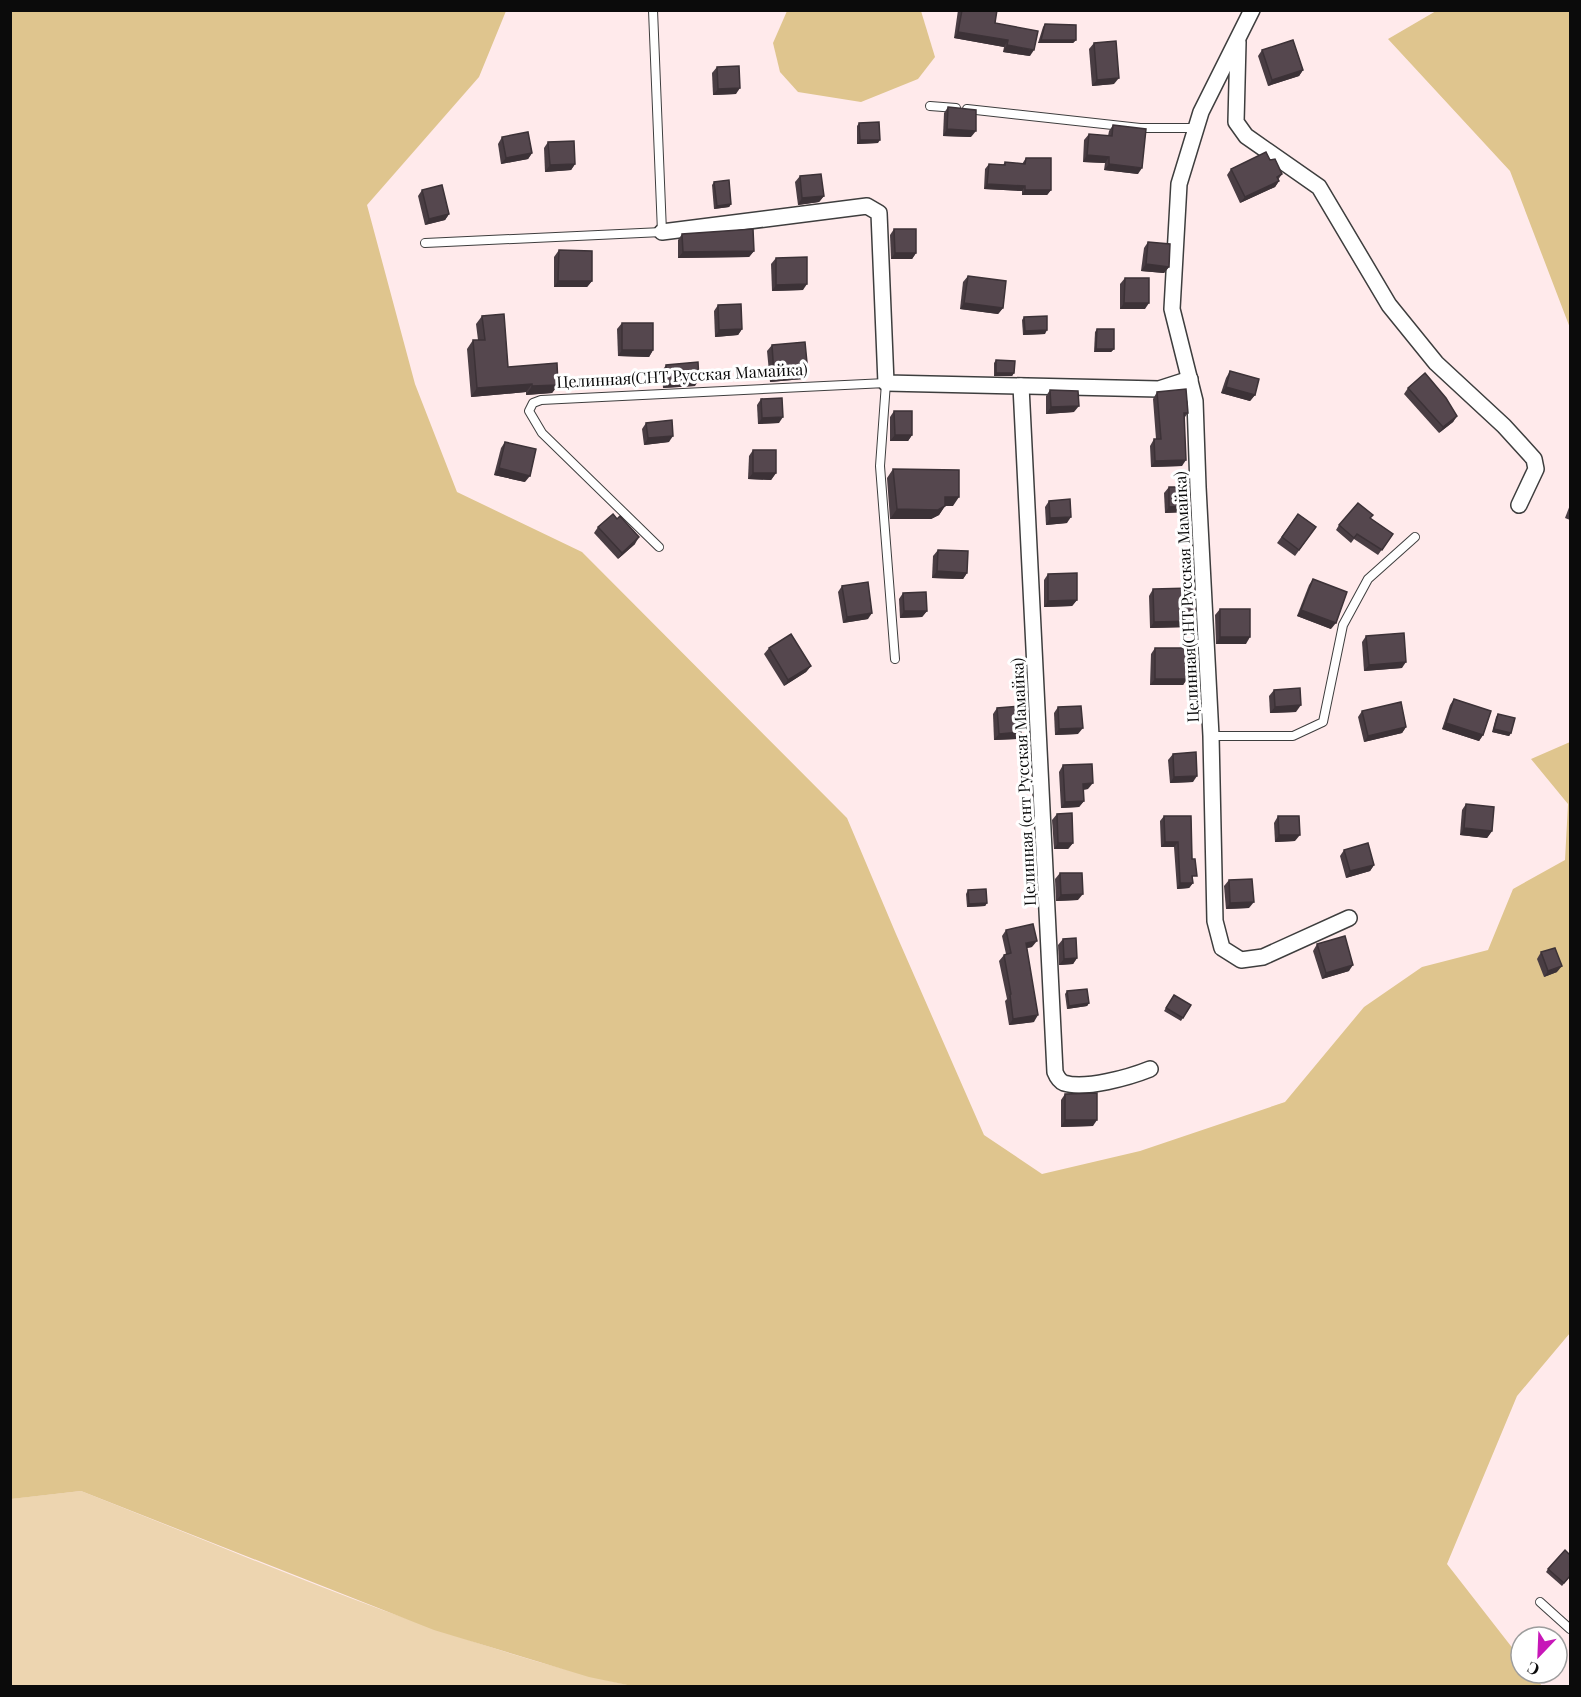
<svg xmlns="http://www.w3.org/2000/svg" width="1581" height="1697" viewBox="0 0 1581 1697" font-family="'Playfair Display',serif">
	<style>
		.green { fill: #edd5b0 }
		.forest { fill: #dfc58e }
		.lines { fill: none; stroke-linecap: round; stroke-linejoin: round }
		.service-casing { stroke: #3e3e3e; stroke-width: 10 }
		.minor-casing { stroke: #3e3e3e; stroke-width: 18 }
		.service { stroke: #fff; stroke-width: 8 }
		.minor { stroke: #fff; stroke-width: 15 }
		.wall { fill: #493d43 }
		.shaded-wall { fill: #3c3237 }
		.building { fill: #55474e; stroke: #3c3237; stroke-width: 1.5 }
		.labels { text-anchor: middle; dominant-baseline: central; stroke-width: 6; stroke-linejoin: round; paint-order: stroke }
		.street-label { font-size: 16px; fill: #0b0b0b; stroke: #fff }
	</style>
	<rect width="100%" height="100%" fill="#ffeaeb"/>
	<!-- green -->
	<path class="green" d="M81 1491C262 1562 442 1643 632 1686H11L10 1499Z"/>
	<!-- forest -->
	<g class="forest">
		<polygon points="11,11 506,11 479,77 367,205 415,384 457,492 582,552 847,818 896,934 984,1135 1042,1174 1140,1151 1285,1102 1364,1007 1422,967 1488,950 1513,889 1565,860 1568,804 1531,759 1570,742 1570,1333 1517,1396 1447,1564 1521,1659 1521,1673 1532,1673 1542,1686 632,1686 589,1677 434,1630 81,1491 11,1499"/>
		<polygon points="787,11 921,11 935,57 918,79 861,102 798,92 780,72 773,43"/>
		<polygon points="1436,11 1570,11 1570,328 1510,171 1388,39"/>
	</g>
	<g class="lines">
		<defs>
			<g id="service">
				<polyline points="930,106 956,108"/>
				<polyline points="967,109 1140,128 1196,128"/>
				<polyline points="425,243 662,232 653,10"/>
				<polyline points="659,547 542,433 529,411 533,403 541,400 886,383 880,466 895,659"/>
				<polyline points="1211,736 1293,736 1323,722 1343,625 1368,579 1415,537"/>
				<polyline points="1540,1602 1570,1629"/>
			</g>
			<g id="minor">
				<polyline points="1252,10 1201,112 1179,184 1172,309 1195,401 1198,487 1211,736 1215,921 1222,948 1241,960 1263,957 1349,918"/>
				<polyline points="1238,42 1236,122 1246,136 1319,187 1389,305 1436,363 1504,426 1534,459 1536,469 1519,505"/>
				<polyline points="662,232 867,206 879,213 886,383 1159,389 1190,379"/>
				<path d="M1021 386 1055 1072C1057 1077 1059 1081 1064 1083 1085 1090 1130 1077 1150 1069"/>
			</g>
		</defs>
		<!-- service casing -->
		<use href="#service" class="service-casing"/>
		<!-- minor casing -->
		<use href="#minor" class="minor-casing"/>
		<!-- service -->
		<use href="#service" class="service"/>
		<!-- minor -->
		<use href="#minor" class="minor"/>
	</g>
	<!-- wall -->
	<g class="wall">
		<polygon points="958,10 997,10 995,23 1030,56 1003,52 1004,47 954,38"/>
		<polygon points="1045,24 1076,40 1073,43 1038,43 1043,27"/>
		<polygon points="1094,43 1114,84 1092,86 1089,49"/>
		<polygon points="1262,50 1303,70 1299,76 1268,86 1258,56"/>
		<polygon points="717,67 736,94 713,95 712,73"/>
		<polygon points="948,107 971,137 943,136 944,113"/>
		<polygon points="859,123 878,143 857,144 857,126"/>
		<polygon points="1113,125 1138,174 1104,170 1105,163 1083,162 1084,140 1089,134 1108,136 1109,131"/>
		<polygon points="502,137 532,153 528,159 501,164 498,144"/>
		<polygon points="548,142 575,164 571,170 545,172 544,148"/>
		<polygon points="1026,158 1051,190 1047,195 1022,195 1022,191 984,189 985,169 989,164 1003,165 1005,162 1022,164"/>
		<polygon points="1270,160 1282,174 1278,180 1279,181 1275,187 1240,203 1227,175 1231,169"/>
		<polygon points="800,176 824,196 819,202 798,205 795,182"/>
		<polygon points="714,182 731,204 729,207 714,209 712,185"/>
		<polygon points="422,190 449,214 445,220 425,225 418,196"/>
		<polygon points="894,229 916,253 912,259 891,259 890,235"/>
		<polygon points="682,234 754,251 749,257 678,258 678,240"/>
		<polygon points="1148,242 1169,267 1164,273 1141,271 1144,248"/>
		<polygon points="559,250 592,281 587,287 554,287 554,257"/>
		<polygon points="776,258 803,290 772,291 771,264"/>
		<polygon points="968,276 1003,308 998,314 960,309 963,282"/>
		<polygon points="1125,278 1145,309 1120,309 1120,284"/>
		<polygon points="718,305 742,329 738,335 715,337 714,311"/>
		<polygon points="482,316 508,367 558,385 552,393 526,395 526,392 471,397 467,349 473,340 478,340 476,324"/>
		<polygon points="1024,317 1045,334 1023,335 1022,320"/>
		<polygon points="622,323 653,350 649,357 618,356 617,329"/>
		<polygon points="1097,329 1114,349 1111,352 1094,352 1095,332"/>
		<polygon points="772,345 803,379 770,382 767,351"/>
		<polygon points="996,360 1014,373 1012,376 994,376 994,363"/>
		<polygon points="666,365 695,386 663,388 662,371"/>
		<polygon points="1230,371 1255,395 1250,401 1221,393 1226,378"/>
		<polygon points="1408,388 1457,416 1453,422 1439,433 1404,394"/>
		<polygon points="1050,390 1074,412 1046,414 1046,396"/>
		<polygon points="1157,392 1188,413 1185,417 1182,466 1151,467 1150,446 1154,439 1156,439 1153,399"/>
		<polygon points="761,399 779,423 758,424 757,405"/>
		<polygon points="894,411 912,435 908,441 890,441 890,417"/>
		<polygon points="646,423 669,442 644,445 642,429"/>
		<polygon points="505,442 525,482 494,475 501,448"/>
		<polygon points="753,450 776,473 771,480 748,479 749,456"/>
		<polygon points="893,469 953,506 945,506 939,515 931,519 890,519 887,478"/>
		<polygon points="1169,487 1190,506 1185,512 1165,513 1164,493"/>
		<polygon points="1049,501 1067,523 1046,525 1045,507"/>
		<polygon points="1570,505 1570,520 1565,518"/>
		<polygon points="1298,514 1316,527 1295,556 1277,543"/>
		<polygon points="1370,518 1393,534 1378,555 1354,539 1351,543 1336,530 1339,525"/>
		<polygon points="617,519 635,544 618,559 594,533 598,527"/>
		<polygon points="938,550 967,573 963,579 932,578 933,556"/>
		<polygon points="1048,574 1077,600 1072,606 1044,607 1044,580"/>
		<polygon points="1313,579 1331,629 1297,616 1309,585"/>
		<polygon points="842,586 868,619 843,623 838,592"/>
		<polygon points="1153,589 1193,621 1189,627 1150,628 1149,596"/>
		<polygon points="903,593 927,611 922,617 900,618 899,599"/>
		<polygon points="1220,609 1246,644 1216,644 1215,615"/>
		<polygon points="1366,636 1402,668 1364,671 1362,642"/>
		<polygon points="769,648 811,666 806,672 784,686 764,654"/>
		<polygon points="1155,648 1187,679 1183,685 1150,685 1151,654"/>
		<polygon points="1274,690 1296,712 1270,713 1269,696"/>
		<polygon points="1454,699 1483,735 1479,741 1442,729 1450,705"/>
		<polygon points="1058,707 1078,734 1055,735 1054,713"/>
		<polygon points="997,708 1017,739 994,740 993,714"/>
		<polygon points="1362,711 1406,727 1402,733 1364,742 1358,717"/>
		<polygon points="1498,714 1511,733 1509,736 1492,732 1496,717"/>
		<polygon points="1173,754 1193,782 1170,783 1168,760"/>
		<polygon points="1063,765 1088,789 1083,790 1084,801 1079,807 1061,808 1059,772"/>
		<polygon points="1466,804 1492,831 1487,838 1460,835 1462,810"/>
		<polygon points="1057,814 1073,843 1068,849 1054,849 1052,820"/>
		<polygon points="1164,816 1191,816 1193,883 1189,888 1177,889 1174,847 1161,847 1160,821"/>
		<polygon points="1278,816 1295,841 1275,842 1274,823"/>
		<polygon points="1344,850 1374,865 1370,871 1346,878 1340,856"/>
		<polygon points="1060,873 1078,900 1056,901 1055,879"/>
		<polygon points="1229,880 1249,908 1226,909 1224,886"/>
		<polygon points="968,890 987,903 985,906 967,907 966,894"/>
		<polygon points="1006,930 1032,947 1027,948 1034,1022 1009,1025 1005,1001 1007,999 999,961 1004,955 1006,954 1002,936"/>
		<polygon points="1063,939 1077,958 1073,964 1059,965 1058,945"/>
		<polygon points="1317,944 1349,971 1322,979 1313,951"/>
		<polygon points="1541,952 1557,972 1544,977 1537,959"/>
		<polygon points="1067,991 1089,1003 1087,1006 1067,1009 1065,994"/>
		<polygon points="1174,995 1191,1005 1181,1021 1164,1011"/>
		<polygon points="1065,1094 1093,1126 1061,1127 1061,1100"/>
		<polygon points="1548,1569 1570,1576 1562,1586 1546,1572"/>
	</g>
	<!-- shaded-wall -->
	<g class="shaded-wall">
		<polygon points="958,32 1008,40 1004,47 954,38"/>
		<polygon points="1041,40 1076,40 1073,43 1038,43"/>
		<polygon points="1007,45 1034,50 1030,56 1003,52"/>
		<polygon points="1303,70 1299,76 1268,86 1272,80"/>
		<polygon points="1119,78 1114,84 1092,86 1097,80"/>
		<polygon points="740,88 736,94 713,95 718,89"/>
		<polygon points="947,129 976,131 971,137 943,136"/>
		<polygon points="860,140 880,140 878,143 857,144"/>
		<polygon points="532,153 528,159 501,164 506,158"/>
		<polygon points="1087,155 1109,157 1105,163 1083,162"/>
		<polygon points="575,164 571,170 545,172 550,165"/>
		<polygon points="1109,164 1142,168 1138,174 1104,170"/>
		<polygon points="1279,181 1275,187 1240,203 1245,197"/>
		<polygon points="987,184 1025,186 1022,191 984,189"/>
		<polygon points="1025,190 1051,190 1047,195 1022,195"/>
		<polygon points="824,196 819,202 798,205 802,198"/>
		<polygon points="731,204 729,207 714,209 717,206"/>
		<polygon points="449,214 445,220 425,225 429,219"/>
		<polygon points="754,251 749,257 678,258 683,252"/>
		<polygon points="895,253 916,253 912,259 891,259"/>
		<polygon points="1146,264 1169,267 1164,273 1141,271"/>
		<polygon points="558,281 592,281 587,287 554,287"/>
		<polygon points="807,284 803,290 772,291 776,285"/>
		<polygon points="964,303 1003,308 998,314 960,309"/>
		<polygon points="1124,303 1149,303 1145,309 1120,309"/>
		<polygon points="742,329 738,335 715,337 719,330"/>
		<polygon points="1047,330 1045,334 1023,335 1025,331"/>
		<polygon points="1096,349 1114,349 1111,352 1094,352"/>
		<polygon points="622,350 653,350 649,357 618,356"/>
		<polygon points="808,373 803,379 770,382 774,375"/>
		<polygon points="996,373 1014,373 1012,376 994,376"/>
		<polygon points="699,380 695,386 663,388 667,382"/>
		<polygon points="532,384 526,392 471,397 477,388"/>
		<polygon points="558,385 552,393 526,395 532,386"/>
		<polygon points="1226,387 1255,395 1250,401 1221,393"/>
		<polygon points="1079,406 1074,412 1046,414 1051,407"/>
		<polygon points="1457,416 1453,422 1439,433 1443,427"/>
		<polygon points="783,417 779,423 758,424 762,418"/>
		<polygon points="895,435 912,435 908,441 890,441"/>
		<polygon points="673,436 669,442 644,445 648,438"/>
		<polygon points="1186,460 1182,466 1151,467 1155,461"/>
		<polygon points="499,468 530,476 525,482 494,475"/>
		<polygon points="753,473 776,473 771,480 748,479"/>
		<polygon points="945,497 959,497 953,506 945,506 939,515 931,519 890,519 897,509"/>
		<polygon points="1190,506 1185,512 1165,513 1169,507"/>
		<polygon points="1071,517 1067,523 1046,525 1050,518"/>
		<polygon points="639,537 635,544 618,559 622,553"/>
		<polygon points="937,571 967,573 963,579 932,578"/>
		<polygon points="1077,600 1072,606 1044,607 1048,601"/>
		<polygon points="1301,610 1336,623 1331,629 1297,616"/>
		<polygon points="904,611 927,611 922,617 900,618"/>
		<polygon points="872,613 868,619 843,623 847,617"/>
		<polygon points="1193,621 1189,627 1150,628 1154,622"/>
		<polygon points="1220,637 1250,637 1246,644 1216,644"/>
		<polygon points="1406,662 1402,668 1364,671 1369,665"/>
		<polygon points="811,666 806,672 784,686 788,680"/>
		<polygon points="1155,679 1187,679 1183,685 1150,685"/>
		<polygon points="1301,705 1296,712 1270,713 1275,707"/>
		<polygon points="1446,723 1483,735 1479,741 1442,729"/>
		<polygon points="1406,727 1402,733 1364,742 1368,736"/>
		<polygon points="1083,728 1078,734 1055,735 1059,729"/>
		<polygon points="1494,729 1511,733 1509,736 1492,732"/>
		<polygon points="1021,732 1017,739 994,740 999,734"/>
		<polygon points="1197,776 1193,782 1170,783 1174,777"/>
		<polygon points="1093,783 1088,789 1078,790 1083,784"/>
		<polygon points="1084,801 1079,807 1061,808 1065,802"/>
		<polygon points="1464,828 1492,831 1487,838 1460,835"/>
		<polygon points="1279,835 1300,835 1295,841 1275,842"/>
		<polygon points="1165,842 1178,842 1174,847 1161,847"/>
		<polygon points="1058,843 1073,843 1068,849 1054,849"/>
		<polygon points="1374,865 1370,871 1346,878 1350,871"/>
		<polygon points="1180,883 1193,883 1189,888 1177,889"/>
		<polygon points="1083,894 1078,900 1056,901 1061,895"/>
		<polygon points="1254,902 1249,908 1226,909 1230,903"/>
		<polygon points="987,903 985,906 967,907 969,904"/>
		<polygon points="1037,941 1032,947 1021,949 1026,943"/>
		<polygon points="1077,958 1073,964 1059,965 1064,959"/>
		<polygon points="1353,965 1349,971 1322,979 1326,973"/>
		<polygon points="1562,966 1557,972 1544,977 1548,971"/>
		<polygon points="1089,1003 1087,1006 1067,1009 1069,1006"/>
		<polygon points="1038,1015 1034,1022 1009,1025 1013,1019"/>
		<polygon points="1065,1120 1097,1120 1093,1126 1061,1127"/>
	</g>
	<!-- building -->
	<g class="building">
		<polygon points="962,10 997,10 995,23 1038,31 1034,50 1007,45 1008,40 958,32"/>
		<polygon points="1045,24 1076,25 1076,40 1041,40"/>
		<polygon points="1293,40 1303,70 1272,80 1262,50"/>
		<polygon points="1116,41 1119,78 1097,80 1094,43"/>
		<polygon points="739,66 740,88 718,89 717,67"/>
		<polygon points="948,107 976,110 976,131 947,129"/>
		<polygon points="879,122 880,140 860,140 859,123"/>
		<polygon points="1113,125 1146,129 1142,168 1109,164 1109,157 1087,155 1089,134 1112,136"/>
		<polygon points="528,132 532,153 506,158 502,137"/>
		<polygon points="574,141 575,164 550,165 548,142"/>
		<polygon points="1266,152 1270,160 1275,159 1282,174 1277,177 1279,181 1245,197 1231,169"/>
		<polygon points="1026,158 1051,158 1051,190 1025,190 1025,186 987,184 989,164 1005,165 1005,162 1025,164"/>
		<polygon points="821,174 824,196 802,198 800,176"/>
		<polygon points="729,180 731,204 717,206 714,182"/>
		<polygon points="442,185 449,214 429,219 422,190"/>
		<polygon points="753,229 754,251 683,252 682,234"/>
		<polygon points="894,229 916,229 916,253 895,253"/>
		<polygon points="1148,242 1170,244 1169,267 1146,264"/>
		<polygon points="559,250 592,251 592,281 558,281"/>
		<polygon points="807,257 807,284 776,285 776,258"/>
		<polygon points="968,276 1006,281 1003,308 964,303"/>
		<polygon points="1125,278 1149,278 1149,303 1124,303"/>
		<polygon points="741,304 742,329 719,330 718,305"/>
		<polygon points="504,314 508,367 557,363 558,385 532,386 532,384 477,388 473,340 485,340 482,316"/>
		<polygon points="1047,316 1047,330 1025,331 1024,317"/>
		<rect x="622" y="323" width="31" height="27"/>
		<polygon points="1097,329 1114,329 1114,349 1096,349"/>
		<polygon points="805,342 808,373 774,375 772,345"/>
		<polygon points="996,360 1015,361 1014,373 996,373"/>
		<polygon points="698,362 699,380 667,382 666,365"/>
		<polygon points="1230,371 1259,379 1255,395 1226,387"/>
		<polygon points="1425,373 1446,398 1457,416 1443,427 1408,388"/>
		<polygon points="1186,389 1188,413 1184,413 1186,460 1155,461 1154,439 1161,439 1157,392"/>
		<polygon points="1050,390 1078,391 1079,406 1051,407"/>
		<polygon points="782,398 783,417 762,418 761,399"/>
		<polygon points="894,411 912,411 912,435 895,435"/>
		<polygon points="672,420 673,436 648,438 646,423"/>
		<polygon points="505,442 536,449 530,476 499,468"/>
		<rect x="753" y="450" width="23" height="23"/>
		<polygon points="893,469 959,470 959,497 945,497 945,506 938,510 897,509"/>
		<polygon points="1169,487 1189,487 1190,506 1169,507"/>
		<polygon points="1070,499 1071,517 1050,518 1049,501"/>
		<polygon points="1358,503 1373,515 1370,518 1393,534 1382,550 1357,534 1354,538 1339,525"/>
		<polygon points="613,514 617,519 620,516 639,537 622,553 598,527"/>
		<polygon points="1298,514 1316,527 1299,550 1282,537"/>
		<polygon points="938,550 968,551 967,573 937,571"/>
		<polygon points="1077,573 1077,600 1048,601 1048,574"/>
		<polygon points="1313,579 1347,592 1336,623 1301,610"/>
		<polygon points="868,582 872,613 847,617 842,586"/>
		<polygon points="1192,588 1193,621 1154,622 1153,589"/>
		<polygon points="926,592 927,611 904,611 903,593"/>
		<rect x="1220" y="609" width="30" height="28"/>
		<polygon points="1404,633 1406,662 1369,665 1366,636"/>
		<polygon points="791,634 811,666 788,680 769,648"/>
		<rect x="1155" y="648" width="32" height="31"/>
		<polygon points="1300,688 1301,705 1275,707 1274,690"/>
		<polygon points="1454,699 1491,711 1483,735 1446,723"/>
		<polygon points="1401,702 1406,727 1368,736 1362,711"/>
		<polygon points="1020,706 1021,732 999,734 997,708"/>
		<polygon points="1081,706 1083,728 1059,729 1058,707"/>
		<polygon points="1498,714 1515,718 1511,733 1494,729"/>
		<polygon points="1196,752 1197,776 1174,777 1173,754"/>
		<polygon points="1092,764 1093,783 1083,784 1084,801 1065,802 1063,765"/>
		<polygon points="1466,804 1494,807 1492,831 1464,828"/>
		<polygon points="1072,813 1073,843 1058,843 1057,814"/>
		<polygon points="1164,816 1191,816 1192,859 1195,859 1197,876 1192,876 1193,883 1180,883 1178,842 1165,842"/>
		<polygon points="1278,816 1299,816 1300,835 1279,835"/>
		<polygon points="1368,843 1374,865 1350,871 1344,850"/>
		<polygon points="1060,873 1082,873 1083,894 1061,895"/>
		<polygon points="1252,879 1254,902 1230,903 1229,880"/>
		<polygon points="986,889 987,903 969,904 968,890"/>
		<polygon points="1033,924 1037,941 1026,943 1038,1015 1013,1019 1010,995 1011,994 1004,955 1011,953 1006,930"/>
		<polygon points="1345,936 1353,965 1326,973 1317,944"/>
		<polygon points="1076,938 1077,958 1064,959 1063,939"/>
		<polygon points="1555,948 1562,966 1548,971 1541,952"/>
		<polygon points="1087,989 1089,1003 1069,1006 1067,991"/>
		<polygon points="1174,995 1191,1005 1183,1018 1166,1008"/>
		<polygon points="1097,1093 1097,1120 1065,1120 1065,1094"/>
		<polygon points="1565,1550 1570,1555 1570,1576 1564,1583 1548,1569"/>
	</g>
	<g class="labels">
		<!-- street labels -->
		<g class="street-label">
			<text transform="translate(682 375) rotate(-3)">Целинная(СНТ Русская Мамайка)</text>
			<text transform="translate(1186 597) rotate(-93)">Целинная(СНТ Русская Мамайка)</text>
			<text transform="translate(1023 782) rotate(-93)">Целинная (снт Русская Мамайка)</text>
		</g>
	</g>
	<!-- border -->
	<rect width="1581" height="1697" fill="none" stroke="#0b0b0b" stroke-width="24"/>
	<!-- north arrow -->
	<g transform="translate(1539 1655) rotate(203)"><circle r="28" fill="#ffffff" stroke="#9d9d9d" stroke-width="1.5"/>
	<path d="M0-4.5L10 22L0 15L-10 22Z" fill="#c717b8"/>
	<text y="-9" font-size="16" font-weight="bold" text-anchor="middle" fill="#0b0b0b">С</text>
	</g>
</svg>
